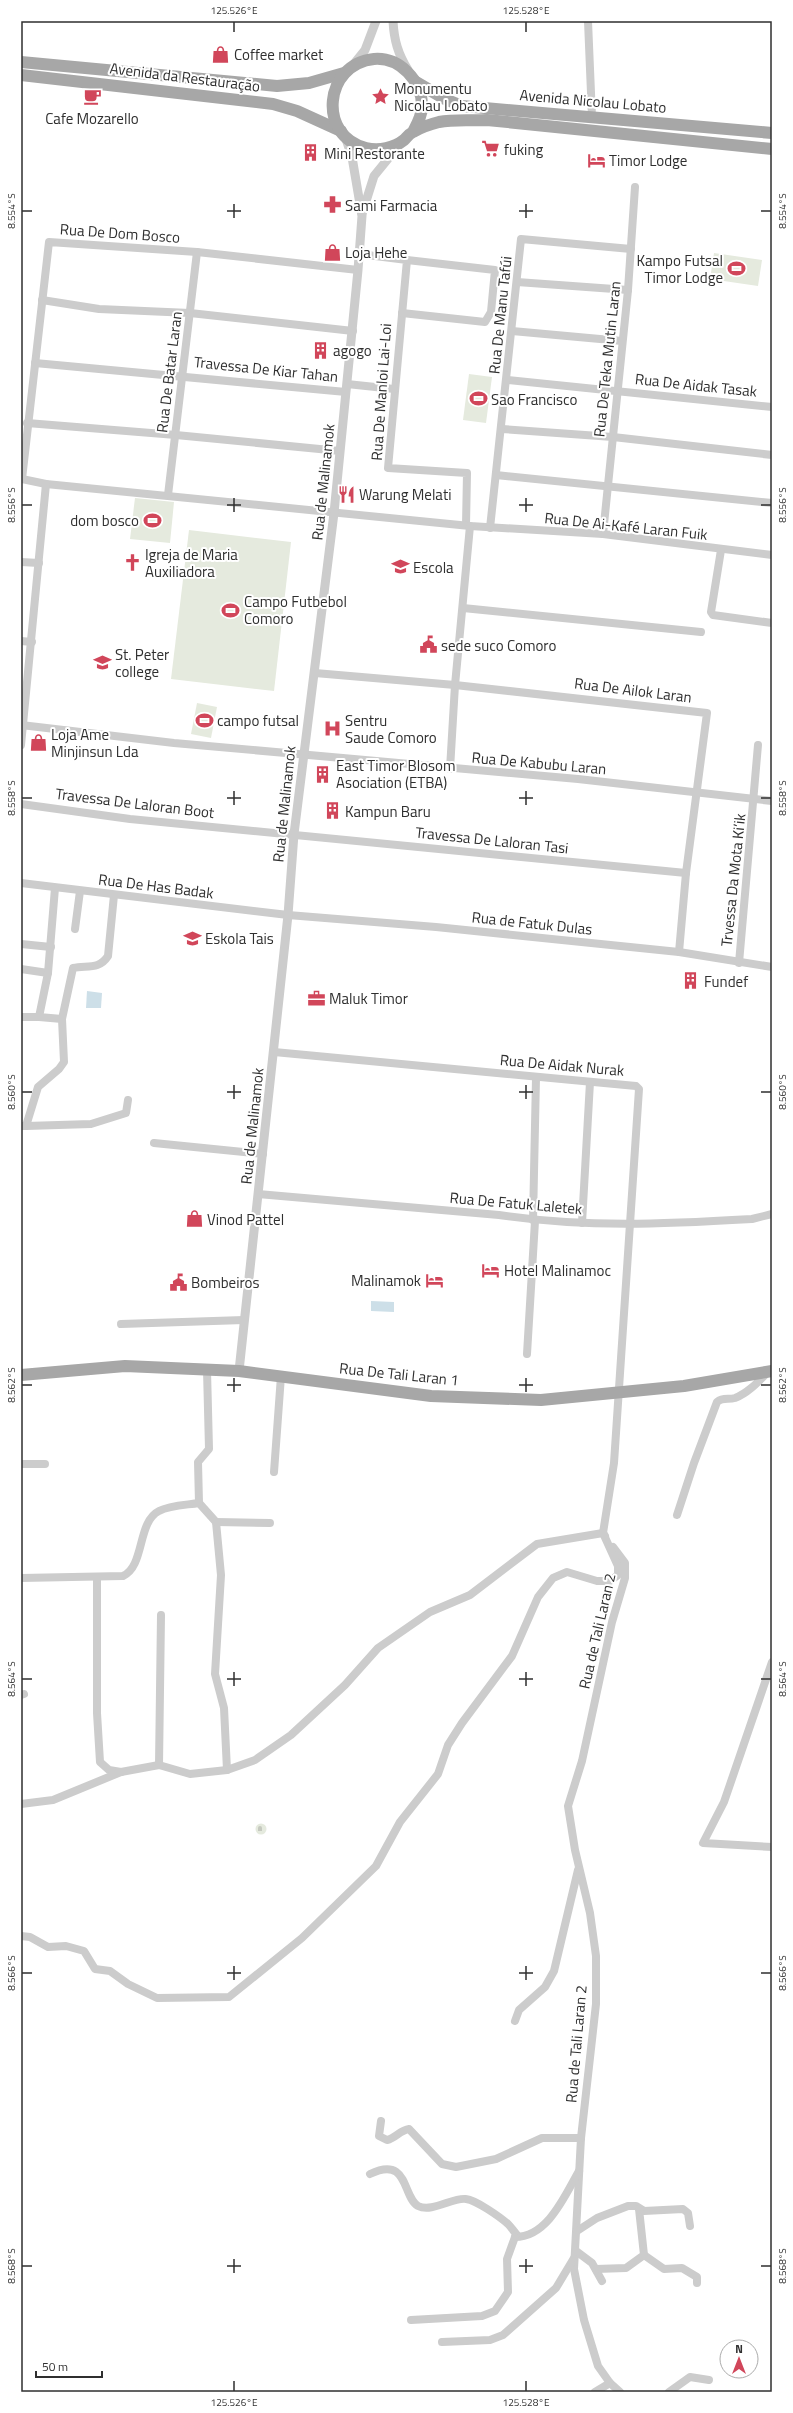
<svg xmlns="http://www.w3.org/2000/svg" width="793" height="2413" viewBox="0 0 793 2413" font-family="'Titillium Web',sans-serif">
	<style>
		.grass { fill: #e5eade }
		.cemetery { fill: url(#cemetery-stones) }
		.water { fill: #cddfe8 }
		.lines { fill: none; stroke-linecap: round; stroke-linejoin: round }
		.minor { stroke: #ccc; stroke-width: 8 }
		.tertiary { stroke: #ccc; stroke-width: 9 }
		.primary { stroke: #a7a7a7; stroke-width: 12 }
		.ticks { fill: none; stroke: #2f2f2f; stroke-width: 1.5 }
		.labels { text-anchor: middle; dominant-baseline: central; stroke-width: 4; stroke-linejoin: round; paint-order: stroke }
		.poi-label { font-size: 15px; fill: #2f2f2f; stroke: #fff; text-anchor: start }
		.street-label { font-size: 15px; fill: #2f2f2f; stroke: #fff }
		.neatline { fill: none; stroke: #2f2f2f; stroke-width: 1.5 }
		.ticks-label { font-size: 10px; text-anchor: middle; fill: #2f2f2f }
	</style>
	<defs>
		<pattern id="cemetery-stones" width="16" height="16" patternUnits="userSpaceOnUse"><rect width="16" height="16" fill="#e5eade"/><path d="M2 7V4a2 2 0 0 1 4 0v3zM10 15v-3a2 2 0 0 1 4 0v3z" fill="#c5c9bf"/></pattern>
	</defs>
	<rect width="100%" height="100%" fill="#fff"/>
	<!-- grass -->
	<g class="grass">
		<polygon points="714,253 762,260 758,286 710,279"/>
		<polygon points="469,374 492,377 486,423 463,420"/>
		<polygon points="135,498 174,502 170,543 130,539"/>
		<polygon points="189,530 291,542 274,691 171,679"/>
		<polygon points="197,703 217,707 211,738 191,734"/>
	</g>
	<!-- cemetery -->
	<circle class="cemetery" cx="261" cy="1829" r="5.5"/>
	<!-- water -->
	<g class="water">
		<polygon points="87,991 102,993 101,1008 86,1008"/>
		<polygon points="371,1301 394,1302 394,1312 371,1311"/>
	</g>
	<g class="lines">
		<!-- minor -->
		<g class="minor">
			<polyline points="588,21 592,117"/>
			<polyline points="359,254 407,260 388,468 467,473 466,525"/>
			<polyline points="358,270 197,252 49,242 22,479 46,484 470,526 603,534 772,555"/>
			<polyline points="517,282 628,290"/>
			<polyline points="42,300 99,309 190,313 353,331"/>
			<polyline points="402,313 485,322 491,312 495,270 407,260"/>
			<polyline points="512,331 622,341"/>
			<polyline points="35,363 346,392"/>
			<polyline points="507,380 772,407"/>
			<polyline points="347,384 394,389"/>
			<polyline points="27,423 176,435 340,451"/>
			<polyline points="502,429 613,437 772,455"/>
			<polyline points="496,475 772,503"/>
			<polyline points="168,495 197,252"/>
			<polyline points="490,528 521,239 631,249"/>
			<polyline points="603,534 628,290 635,187"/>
			<polyline points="721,550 711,612 713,615 772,623"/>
			<polyline points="21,562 39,563"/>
			<polyline points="463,608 701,632"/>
			<polyline points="21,641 32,642"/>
			<polyline points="315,673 455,685 707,713 686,873 679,952"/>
			<polyline points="21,725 174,743 578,779 772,801"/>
			<polyline points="21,745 46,484"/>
			<polyline points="450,769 455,685 470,526"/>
			<polyline points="21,804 130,819 686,873"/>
			<polyline points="21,883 288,915 436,927 679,952 772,967"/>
			<polyline points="75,929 80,891"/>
			<polyline points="21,944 51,947"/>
			<polyline points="739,963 758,745"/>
			<polyline points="21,969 48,973"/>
			<polyline points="21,1017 39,1017"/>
			<path d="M62 1019 73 968C87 965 99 970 108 956L114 895"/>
			<polyline points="21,1126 26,1126 38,1087 59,1069 64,1062 62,1019 39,1017 48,973 55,888"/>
			<polyline points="26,1126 91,1124 126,1113 128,1100"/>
			<polyline points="154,1143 263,1154"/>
			<path d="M258 1194 499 1215C585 1228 666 1224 752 1219L772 1214"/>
			<polyline points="533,1220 536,1078"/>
			<polyline points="582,1223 590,1082"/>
			<polyline points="121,1324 244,1320"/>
			<polyline points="527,1354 535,1221"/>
			<polyline points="21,1464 45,1464"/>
			<polyline points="274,1472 281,1376"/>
			<polyline points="199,1503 216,1522 221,1575 215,1674 224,1708 227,1770"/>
			<path d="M677 1515 694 1463 717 1402C723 1397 728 1400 735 1398 748 1393 759 1381 768 1372"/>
			<polyline points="216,1522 270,1523"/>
			<polyline points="613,1547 625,1563 625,1578 612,1622 582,1761 568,1806 575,1850 590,1913 596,1956 596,2004 581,2138 574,2269 584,2320 598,2366 610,2383 620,2392"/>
			<path d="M21 1578 123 1576C145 1566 137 1522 159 1511 170 1505 187 1505 199 1503L198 1462 209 1449 207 1370"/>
			<polyline points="97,1578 97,1713 100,1762 109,1770 121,1772"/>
			<polyline points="772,1662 724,1802 703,1843 772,1847"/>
			<polyline points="21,1695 24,1694"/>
			<polyline points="159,1765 161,1615"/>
			<polyline points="21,1804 53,1800 121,1772 159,1765 190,1774 227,1770 255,1760 291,1735 345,1685 378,1648 430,1612 470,1595 537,1544 603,1533 605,1536"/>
			<polyline points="21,1936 30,1937 48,1947 66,1946 84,1951 95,1969 110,1971 128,1984 157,1998 229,1997 302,1938 376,1866 400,1822 438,1774 448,1745 462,1723 512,1656 538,1597 553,1578 567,1572 597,1581 610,1581 618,1575 618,1566 603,1533 614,1463 639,1089 636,1086 274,1052"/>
			<polyline points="515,2021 519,2010 545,1987 554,1971 578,1870"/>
			<path d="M381 2121 379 2136 387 2140C396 2138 400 2130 409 2129L442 2164 456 2167 496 2159 542 2138H581"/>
			<path d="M370 2174C409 2155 402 2197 418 2206 432 2213 453 2197 466 2199 476 2200 500 2217 508 2224 512 2228 514 2232 518 2236L515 2237C548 2237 565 2195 579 2171"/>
			<polyline points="577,2231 597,2218 628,2206 636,2206 644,2211 683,2209 688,2213 690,2226"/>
			<polyline points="576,2251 592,2263 602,2281"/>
			<polyline points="644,2255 664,2269 682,2268 697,2277 697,2283"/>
			<polyline points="596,2269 626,2268 644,2255 639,2209"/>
			<polyline points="411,2320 482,2316 495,2311 508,2292 507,2259 515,2237"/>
			<polyline points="442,2342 490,2340 503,2335 556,2288 574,2258"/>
			<polyline points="595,2392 610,2383"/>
			<polyline points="669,2392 690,2377 709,2380"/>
		</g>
		<!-- tertiary -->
		<g class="tertiary">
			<path d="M393 21C394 40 398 54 408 70"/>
			<polyline points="353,65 365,50 376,21"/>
			<polyline points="362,214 374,176 400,144"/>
			<polyline points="239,1371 288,915 294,834 334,513 358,270 362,216 352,157 345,136"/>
		</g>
		<!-- primary -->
		<g class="primary">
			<polyline points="21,62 277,86 309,83 344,73"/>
			<polyline points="21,75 273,104 297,111 341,131"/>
			<polyline points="416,82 445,99 462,106 772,133"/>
			<path d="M413 132C417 124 422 116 422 106 422 81 400 57 374 59 324 64 317 136 366 148 379 151 394 148 404 140 407 137 409 134 413 132 420 128 431 124 439 122 454 119 472 121 487 120L772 149"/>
			<polyline points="21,1375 125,1366 239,1371 431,1396 541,1400 684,1386 772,1371"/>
		</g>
	</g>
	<!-- ticks -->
	<path class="ticks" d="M234 22V32M526 22V32M234 204V218M526 204V218M22 211H32M227 211H241M519 211H533M761 211H771M234 498V512M526 498V512M22 505H32M227 505H241M519 505H533M761 505H771M234 791V805M526 791V805M22 798H32M227 798H241M519 798H533M761 798H771M234 1085V1099M526 1085V1099M22 1092H32M227 1092H241M519 1092H533M761 1092H771M234 1378V1392M526 1378V1392M22 1385H32M227 1385H241M519 1385H533M761 1385H771M234 1672V1686M526 1672V1686M22 1679H32M227 1679H241M519 1679H533M761 1679H771M234 1966V1980M526 1966V1980M22 1973H32M227 1973H241M519 1973H533M761 1973H771M234 2259V2273M526 2259V2273M22 2266H32M227 2266H241M519 2266H533M761 2266H771M234 2381V2391M526 2381V2391"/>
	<!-- icons -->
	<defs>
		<symbol id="shop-bare" viewBox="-9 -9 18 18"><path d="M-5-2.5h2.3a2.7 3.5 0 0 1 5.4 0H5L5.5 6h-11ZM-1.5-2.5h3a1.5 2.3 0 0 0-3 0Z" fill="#d1465a" stroke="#fff" stroke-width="2.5" paint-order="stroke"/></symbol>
		<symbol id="cafe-bare" viewBox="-9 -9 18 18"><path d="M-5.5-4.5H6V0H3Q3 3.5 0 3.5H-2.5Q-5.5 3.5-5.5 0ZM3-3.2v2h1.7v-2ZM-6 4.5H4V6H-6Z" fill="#d1465a" stroke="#fff" stroke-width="2.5" paint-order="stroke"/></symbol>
		<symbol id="sight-bare" viewBox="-9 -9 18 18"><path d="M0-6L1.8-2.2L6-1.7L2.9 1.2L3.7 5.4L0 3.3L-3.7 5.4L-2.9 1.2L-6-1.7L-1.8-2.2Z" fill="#d1465a" stroke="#fff" stroke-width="2.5" paint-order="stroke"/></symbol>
		<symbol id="supermarket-bare" viewBox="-9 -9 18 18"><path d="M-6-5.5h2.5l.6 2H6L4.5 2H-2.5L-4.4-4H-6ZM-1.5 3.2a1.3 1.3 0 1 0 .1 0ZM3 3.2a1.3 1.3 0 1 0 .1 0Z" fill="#d1465a" stroke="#fff" stroke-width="2.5" paint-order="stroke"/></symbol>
		<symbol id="building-bare" viewBox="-9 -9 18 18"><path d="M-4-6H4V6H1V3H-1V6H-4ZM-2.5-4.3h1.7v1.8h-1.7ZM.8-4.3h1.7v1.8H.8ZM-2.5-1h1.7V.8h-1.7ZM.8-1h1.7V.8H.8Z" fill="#d1465a" stroke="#fff" stroke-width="2.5" paint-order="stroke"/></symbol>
		<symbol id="hotel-bare" viewBox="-9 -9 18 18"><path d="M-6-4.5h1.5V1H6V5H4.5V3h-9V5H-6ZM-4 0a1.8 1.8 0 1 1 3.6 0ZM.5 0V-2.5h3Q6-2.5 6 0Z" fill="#d1465a" stroke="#fff" stroke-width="2.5" paint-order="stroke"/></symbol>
		<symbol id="pharmacy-bare" viewBox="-9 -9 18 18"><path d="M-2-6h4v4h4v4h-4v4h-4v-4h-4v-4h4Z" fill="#d1465a" stroke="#fff" stroke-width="2.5" paint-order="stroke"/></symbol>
		<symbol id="stadium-bare" viewBox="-9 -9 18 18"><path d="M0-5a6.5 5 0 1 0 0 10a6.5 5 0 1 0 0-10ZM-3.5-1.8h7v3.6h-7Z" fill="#d1465a" stroke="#fff" stroke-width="2.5" paint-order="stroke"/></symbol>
		<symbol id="restaurant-bare" viewBox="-9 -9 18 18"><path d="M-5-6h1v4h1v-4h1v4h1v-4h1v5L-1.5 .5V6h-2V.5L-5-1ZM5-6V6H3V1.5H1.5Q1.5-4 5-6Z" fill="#d1465a" stroke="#fff" stroke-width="2.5" paint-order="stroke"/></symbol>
		<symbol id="church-bare" viewBox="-9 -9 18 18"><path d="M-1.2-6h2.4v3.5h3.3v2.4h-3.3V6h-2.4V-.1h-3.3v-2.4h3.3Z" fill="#d1465a" stroke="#fff" stroke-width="2.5" paint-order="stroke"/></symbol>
		<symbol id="school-bare" viewBox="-9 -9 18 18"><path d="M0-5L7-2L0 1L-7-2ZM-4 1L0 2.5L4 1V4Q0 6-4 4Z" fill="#d1465a" stroke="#fff" stroke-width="2.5" paint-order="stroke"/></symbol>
		<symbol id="civic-bare" viewBox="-9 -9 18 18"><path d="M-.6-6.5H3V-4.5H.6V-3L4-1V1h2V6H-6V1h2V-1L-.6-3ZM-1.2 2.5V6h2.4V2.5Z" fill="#d1465a" stroke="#fff" stroke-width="2.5" paint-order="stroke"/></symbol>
		<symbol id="university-bare" viewBox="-9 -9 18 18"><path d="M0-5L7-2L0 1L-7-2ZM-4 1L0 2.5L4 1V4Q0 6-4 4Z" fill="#d1465a" stroke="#fff" stroke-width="2.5" paint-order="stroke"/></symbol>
		<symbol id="hospital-bare" viewBox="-9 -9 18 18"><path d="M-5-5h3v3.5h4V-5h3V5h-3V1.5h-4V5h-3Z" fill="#d1465a" stroke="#fff" stroke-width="2.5" paint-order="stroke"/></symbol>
		<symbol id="office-bare" viewBox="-9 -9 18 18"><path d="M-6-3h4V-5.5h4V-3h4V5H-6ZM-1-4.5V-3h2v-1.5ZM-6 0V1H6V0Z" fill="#d1465a" stroke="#fff" stroke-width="2.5" paint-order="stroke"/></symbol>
	</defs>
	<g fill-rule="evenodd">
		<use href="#shop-bare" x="208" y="42" width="25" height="25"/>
		<use href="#cafe-bare" x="80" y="84" width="25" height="25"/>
		<use href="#sight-bare" x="368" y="84" width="25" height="25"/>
		<use href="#supermarket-bare" x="478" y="136" width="25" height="25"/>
		<use href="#building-bare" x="298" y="140" width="25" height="25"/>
		<use href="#hotel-bare" x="584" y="148" width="25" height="25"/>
		<use href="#pharmacy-bare" x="320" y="192" width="25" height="25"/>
		<use href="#shop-bare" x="320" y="240" width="25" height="25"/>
		<use href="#stadium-bare" x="724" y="256" width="25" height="25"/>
		<use href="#building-bare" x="308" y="338" width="25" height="25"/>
		<use href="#stadium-bare" x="466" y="386" width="25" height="25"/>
		<use href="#restaurant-bare" x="334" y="482" width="25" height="25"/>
		<use href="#stadium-bare" x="140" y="508" width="25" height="25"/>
		<use href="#church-bare" x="120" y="550" width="25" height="25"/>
		<use href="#school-bare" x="388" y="554" width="25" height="25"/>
		<use href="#stadium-bare" x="218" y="598" width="25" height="25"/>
		<use href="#civic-bare" x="416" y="632" width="25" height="25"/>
		<use href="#university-bare" x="90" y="650" width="25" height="25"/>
		<use href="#stadium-bare" x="192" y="708" width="25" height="25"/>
		<use href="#hospital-bare" x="320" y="716" width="25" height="25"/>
		<use href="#shop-bare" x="26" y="730" width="25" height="25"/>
		<use href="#building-bare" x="310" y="762" width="25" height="25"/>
		<use href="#building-bare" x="320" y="798" width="25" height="25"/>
		<use href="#school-bare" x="180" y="926" width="25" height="25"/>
		<use href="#building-bare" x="678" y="968" width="25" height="25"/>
		<use href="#office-bare" x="304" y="986" width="25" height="25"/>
		<use href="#shop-bare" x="182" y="1206" width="25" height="25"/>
		<use href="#hotel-bare" x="478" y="1258" width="25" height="25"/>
		<use href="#hotel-bare" x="422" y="1268" width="25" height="25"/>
		<use href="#civic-bare" x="166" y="1270" width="25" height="25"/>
	</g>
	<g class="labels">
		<!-- poi labels -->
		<g class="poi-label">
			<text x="234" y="54">Coffee market</text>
			<text x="394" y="88">Monumentu<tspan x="394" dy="17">Nicolau Lobato</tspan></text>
			<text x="92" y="118" text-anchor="middle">Cafe Mozarello</text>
			<text x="504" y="149">fuking</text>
			<text x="324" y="153">Mini Restorante</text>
			<text x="609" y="160">Timor Lodge</text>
			<text x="345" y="205">Sami Farmacia</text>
			<text x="345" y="252">Loja Hehe</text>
			<text x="723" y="260" text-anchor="end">Kampo Futsal<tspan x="723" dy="17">Timor Lodge</tspan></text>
			<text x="333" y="350">agogo</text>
			<text x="491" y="399">Sao Francisco</text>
			<text x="359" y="494">Warung Melati</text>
			<text x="139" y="520" text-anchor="end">dom bosco</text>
			<text x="145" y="554">Igreja de Maria<tspan x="145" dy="17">Auxiliadora</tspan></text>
			<text x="413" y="567">Escola</text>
			<text x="244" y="601">Campo Futbebol<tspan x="244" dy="17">Comoro</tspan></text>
			<text x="441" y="645">sede suco Comoro</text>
			<text x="115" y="654">St. Peter<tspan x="115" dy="17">college</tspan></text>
			<text x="217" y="720">campo futsal</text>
			<text x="345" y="720">Sentru<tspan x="345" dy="17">Saude Comoro</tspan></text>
			<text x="51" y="734">Loja Ame<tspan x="51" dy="17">Minjinsun Lda</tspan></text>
			<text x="336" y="765">East Timor Blosom<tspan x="336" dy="17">Asociation (ETBA)</tspan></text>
			<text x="345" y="811">Kampun Baru</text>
			<text x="205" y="938">Eskola Tais</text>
			<text x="704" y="981">Fundef</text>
			<text x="329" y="998">Maluk Timor</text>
			<text x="207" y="1219">Vinod Pattel</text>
			<text x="504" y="1270">Hotel Malinamoc</text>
			<text x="421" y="1280" text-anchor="end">Malinamok</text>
			<text x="191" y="1282">Bombeiros</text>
		</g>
		<!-- street labels -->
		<g class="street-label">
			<text transform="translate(185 77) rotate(7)">Avenida da Restauração</text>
			<text transform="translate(593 101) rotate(5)">Avenida Nicolau Lobato</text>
			<text transform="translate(120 233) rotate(4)">Rua De Dom Bosco</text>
			<text transform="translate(500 315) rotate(-84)">Rua De Manu Tafúi</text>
			<text transform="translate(607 359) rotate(-84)">Rua De Teka Mutin Laran</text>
			<text transform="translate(266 369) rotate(6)">Travessa De Kiar Tahan</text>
			<text transform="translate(169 372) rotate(-83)">Rua De Batar Laran</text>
			<text transform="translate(696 385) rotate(6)">Rua De Aidak Tasak</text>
			<text transform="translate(381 392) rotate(-86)">Rua De Manloi Lai-Loi</text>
			<text transform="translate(323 482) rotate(-84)">Rua de Malinamok</text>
			<text transform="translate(626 526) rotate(6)">Rua De Ai-Kafé Laran Fuik</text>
			<text transform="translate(633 690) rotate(7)">Rua De Ailok Laran</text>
			<text transform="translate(539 763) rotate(5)">Rua De Kabubu Laran</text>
			<text transform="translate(135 803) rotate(7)">Travessa De Laloran Boot</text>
			<text transform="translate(284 804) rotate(-84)">Rua de Malinamok</text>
			<text transform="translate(492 840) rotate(6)">Travessa De Laloran Tasi</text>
			<text transform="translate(733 880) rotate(-84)">Trvessa Da Mota Ki’ik</text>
			<text transform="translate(156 886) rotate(7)">Rua De Has Badak</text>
			<text transform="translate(532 923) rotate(6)">Rua de Fatuk Dulas</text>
			<text transform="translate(562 1065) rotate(5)">Rua De Aidak Nurak</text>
			<text transform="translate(252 1126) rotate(-84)">Rua de Malinamok</text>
			<text transform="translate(516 1203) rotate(5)">Rua De Fatuk Laletek</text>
			<text transform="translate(399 1374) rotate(6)">Rua De Tali Laran 1</text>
			<text transform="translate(597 1631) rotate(-77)">Rua de Tali Laran 2</text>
			<text transform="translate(576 2044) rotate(-85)">Rua de Tali Laran 2</text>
		</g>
	</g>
	<!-- border -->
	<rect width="793" height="2413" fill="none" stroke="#ffffff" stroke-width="44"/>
	<!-- north arrow -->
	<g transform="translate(739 2359)"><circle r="19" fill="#ffffff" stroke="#acacac"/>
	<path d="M0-3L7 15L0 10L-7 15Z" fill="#d1465a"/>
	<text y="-6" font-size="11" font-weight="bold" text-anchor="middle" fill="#2f2f2f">N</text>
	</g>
	<!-- scale -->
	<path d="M36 2371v6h66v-6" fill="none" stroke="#2f2f2f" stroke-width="2"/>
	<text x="42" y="2371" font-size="12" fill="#2f2f2f" stroke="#ffffff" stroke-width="3" paint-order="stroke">50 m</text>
	<rect x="22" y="22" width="749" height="2369" class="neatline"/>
	<g class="ticks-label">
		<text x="234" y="14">125.526°E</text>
		<text x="526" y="14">125.528°E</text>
		<text transform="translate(11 211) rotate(-90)" y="4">8.554°S</text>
		<text transform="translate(782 211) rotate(-90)" y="4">8.554°S</text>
		<text transform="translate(11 505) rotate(-90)" y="4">8.556°S</text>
		<text transform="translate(782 505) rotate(-90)" y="4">8.556°S</text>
		<text transform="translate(11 798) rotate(-90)" y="4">8.558°S</text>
		<text transform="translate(782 798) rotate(-90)" y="4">8.558°S</text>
		<text transform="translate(11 1092) rotate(-90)" y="4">8.560°S</text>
		<text transform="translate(782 1092) rotate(-90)" y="4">8.560°S</text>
		<text transform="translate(11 1385) rotate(-90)" y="4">8.562°S</text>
		<text transform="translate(782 1385) rotate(-90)" y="4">8.562°S</text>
		<text transform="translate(11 1679) rotate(-90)" y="4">8.564°S</text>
		<text transform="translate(782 1679) rotate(-90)" y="4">8.564°S</text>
		<text transform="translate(11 1973) rotate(-90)" y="4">8.566°S</text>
		<text transform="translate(782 1973) rotate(-90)" y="4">8.566°S</text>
		<text transform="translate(11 2266) rotate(-90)" y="4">8.568°S</text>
		<text transform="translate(782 2266) rotate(-90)" y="4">8.568°S</text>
		<text x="234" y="2406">125.526°E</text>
		<text x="526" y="2406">125.528°E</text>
	</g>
</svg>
